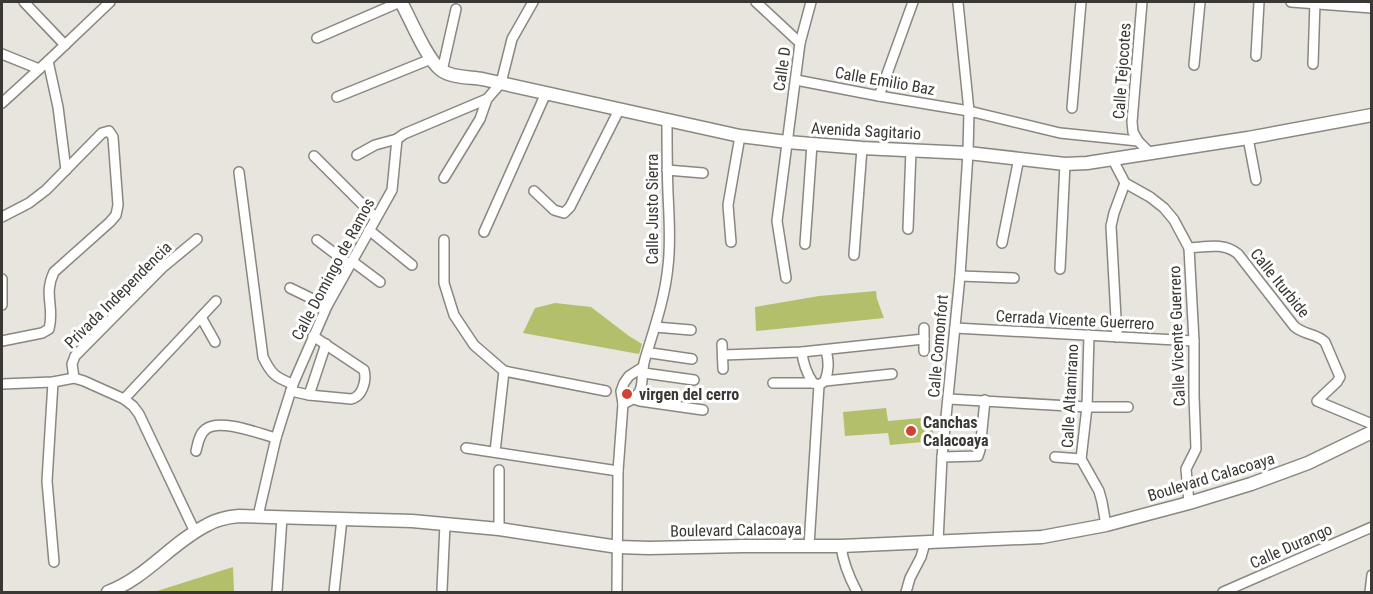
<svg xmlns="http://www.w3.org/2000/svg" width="1373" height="594" viewBox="0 0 1373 594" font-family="'Roboto Condensed',sans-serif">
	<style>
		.green { fill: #b3bf6a }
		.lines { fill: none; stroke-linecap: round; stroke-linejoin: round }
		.minor-casing { stroke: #8a8781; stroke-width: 12 }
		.tertiary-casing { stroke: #8a8781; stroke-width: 15 }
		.minor { stroke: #fff; stroke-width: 9 }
		.tertiary { stroke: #fff; stroke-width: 12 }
		.poi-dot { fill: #cf4235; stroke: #fff; stroke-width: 2 }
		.labels { text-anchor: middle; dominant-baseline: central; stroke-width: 6; stroke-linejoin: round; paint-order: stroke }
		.street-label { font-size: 16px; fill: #393835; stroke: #fff }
		.poi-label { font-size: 16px; font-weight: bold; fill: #393835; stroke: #fff; text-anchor: start }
	</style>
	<rect width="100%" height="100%" fill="#e8e5de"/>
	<!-- green -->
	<g class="green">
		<polygon points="876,291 877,299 884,318 756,331 755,307 819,296"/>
		<polygon points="555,303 591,307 629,336 642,344 639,354 523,333 535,308"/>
		<polygon points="886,408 888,421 932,417 934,441 890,445 888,433 845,436 843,412"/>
		<polygon points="233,567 234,592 154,592"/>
	</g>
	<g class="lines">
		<defs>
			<g id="minor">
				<polyline points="24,2 65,45"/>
				<polyline points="756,2 800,43"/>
				<polyline points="1291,2 1372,8"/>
				<polyline points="317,38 400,2"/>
				<polyline points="2,54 39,69"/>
				<polyline points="1256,56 1259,2"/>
				<polyline points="48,61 58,107 66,170"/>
				<polyline points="1313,64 1315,2"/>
				<polyline points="1194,65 1200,2"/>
				<polyline points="442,71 456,9"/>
				<polyline points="796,80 879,96 969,111 1060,133 1138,141 1150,153"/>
				<polyline points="879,96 913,2"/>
				<polyline points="337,97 431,59"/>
				<polyline points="2,103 48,61 110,2"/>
				<polyline points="1072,108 1081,2"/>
				<polyline points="1248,138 1256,180"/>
				<polyline points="1138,141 1133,132 1132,122 1142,2"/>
				<polyline points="357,155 375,145 397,139 404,134 487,99"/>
				<polyline points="314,156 376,218"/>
				<polyline points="1113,160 1125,183 1150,197 1164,208 1174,220 1189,248 1194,341 1194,396 1196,449 1186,469 1189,503"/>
				<polyline points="667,170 703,173"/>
				<path d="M239 172 263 357C271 374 276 378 293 384"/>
				<polyline points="444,178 480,119 487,99 501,83 512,39 533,2"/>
				<polyline points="534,191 554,210 564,213 570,207 619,110"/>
				<path d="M2 217 29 203 46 190 102 133 109 131 113 137 118 205 116 215 110 222 54 272C43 295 55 307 49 329L42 333 2 341"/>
				<polyline points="908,229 911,150"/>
				<polyline points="369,230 412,265"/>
				<polyline points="484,232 546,93"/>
				<polyline points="317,240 350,265"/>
				<polyline points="444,240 444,283 454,315 474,345 504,371 606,391"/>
				<polyline points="731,242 728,205 740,136"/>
				<polyline points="1002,243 1019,158"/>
				<polyline points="805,244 812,144"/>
				<path d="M1189 248C1206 247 1224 242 1238 254L1294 326C1303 335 1316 333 1325 342L1340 377 1337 382 1317 401 1372 424"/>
				<polyline points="854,255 862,148"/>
				<polyline points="352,261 380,282"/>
				<polyline points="1060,269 1065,164"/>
				<polyline points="960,276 1014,278"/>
				<polyline points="786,278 777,221 800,43 811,2"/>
				<polyline points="2,279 2,305"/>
				<polyline points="290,288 327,306"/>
				<polyline points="201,317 215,342"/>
				<polyline points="655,327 691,330"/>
				<polyline points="955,328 1194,341"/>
				<polyline points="1089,335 1087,407 1081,459 1099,491 1102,502 1106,525"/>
				<polyline points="1117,337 1111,226 1114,213 1125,183"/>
				<polyline points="722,344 723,369"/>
				<polyline points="648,351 651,353 692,359"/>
				<polyline points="924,351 924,328"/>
				<path d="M802 352C803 364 806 372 813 383"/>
				<polyline points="723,355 802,352 924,339"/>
				<polyline points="644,373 694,380"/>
				<polyline points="74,378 72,364 75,356 162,268 197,239"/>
				<path d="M825 381C829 370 829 362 826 350"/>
				<polyline points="53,382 47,481 54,562"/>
				<polyline points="773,383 813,383 819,385 825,381 892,374"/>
				<polyline points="2,384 53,382 74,378 84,381 124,399 133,406 139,414 195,532"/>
				<path d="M291 391 309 395 351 399C362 397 367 381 364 370L313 336"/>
				<polyline points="309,395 326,344"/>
				<polyline points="124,399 216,301"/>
				<polyline points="634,399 640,401 703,410"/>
				<polyline points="949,399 1087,407 1128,407"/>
				<path d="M623 404C650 392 638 382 645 359 654 329 665 298 668 266 671 242 669 217 668 193 667 169 667 144 667 120"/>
				<polyline points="466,448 618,471"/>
				<path d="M196 451C198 443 199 434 206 429 220 418 260 434 276 438"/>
				<polyline points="495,452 504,371"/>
				<polyline points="942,457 978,456 980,450 985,400"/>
				<polyline points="1055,457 1081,459"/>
				<polyline points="499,470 499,529"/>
				<polyline points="258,516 276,438 293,384 327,306 392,190 397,139"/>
				<polyline points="938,542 942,457 960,276 968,153 969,111 958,3"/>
				<polyline points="809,546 819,385"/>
				<path d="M841 546C843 563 849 577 857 592"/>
				<polyline points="442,590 445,524"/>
				<polyline points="277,592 282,517"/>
				<polyline points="334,592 342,519"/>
				<polyline points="617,592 618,471 623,404 621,391 624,383 629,376 643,367"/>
				<polyline points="906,592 910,578 921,557 925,543"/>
				<polyline points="1223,592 1372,527"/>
				<polyline points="1370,592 1372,575"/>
			</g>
			<g id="tertiary">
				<path d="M401 2C410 18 427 60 441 70 452 78 470 77 482 79L740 136 787 142 862 148 968 153 1065 164 1087 163 1248 138 1372 115"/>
				<path d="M108 592C146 578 171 543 207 525 217 519 228 517 239 516L412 521 499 529 618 547 649 548 743 546H841L1042 537 1106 525 1189 503 1251 484 1308 463 1372 432"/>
			</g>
		</defs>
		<!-- minor casing -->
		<use href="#minor" class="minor-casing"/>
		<!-- tertiary casing -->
		<use href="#tertiary" class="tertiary-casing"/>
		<!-- minor -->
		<use href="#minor" class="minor"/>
		<!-- tertiary -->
		<use href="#tertiary" class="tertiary"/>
	</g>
	<!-- markers -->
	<g class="poi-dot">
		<circle cx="627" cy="394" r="6"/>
		<circle cx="911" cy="431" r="6"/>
	</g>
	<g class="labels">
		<!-- street labels -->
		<g class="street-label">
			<text transform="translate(782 69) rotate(-82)">Calle D</text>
			<text transform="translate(1122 71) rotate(-86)">Calle Tejocotes</text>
			<text transform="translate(885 81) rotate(10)">Calle Emilio Baz</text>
			<text transform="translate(866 131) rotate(3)">Avenida Sagitario</text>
			<text transform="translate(652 209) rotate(-90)">Calle Justo Sierra</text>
			<text transform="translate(333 269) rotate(-62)">Calle Domingo de Ramos</text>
			<text transform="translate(1280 283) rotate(51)">Calle Iturbide</text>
			<text transform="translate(118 295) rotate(-45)">Privada Independencia</text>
			<text transform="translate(1075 320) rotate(3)">Cerrada Vicente Guerrero</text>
			<text transform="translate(1177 336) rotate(-92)">Calle Vicente Guerrero</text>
			<text transform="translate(938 346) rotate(-85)">Calle Comonfort</text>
			<text transform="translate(1070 396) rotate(-87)">Calle Altamirano</text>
			<text transform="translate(1211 477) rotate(-17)">Boulevard Calacoaya</text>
			<text transform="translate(736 530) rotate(-1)">Boulevard Calacoaya</text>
			<text transform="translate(1291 546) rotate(-24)">Calle Durango</text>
		</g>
		<!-- poi labels -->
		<g class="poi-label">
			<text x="639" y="394">virgen del cerro</text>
			<text x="923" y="422">Canchas<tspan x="923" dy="18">Calacoaya</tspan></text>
		</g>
	</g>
	<!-- border -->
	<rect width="1373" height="594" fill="none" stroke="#393835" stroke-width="6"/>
</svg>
